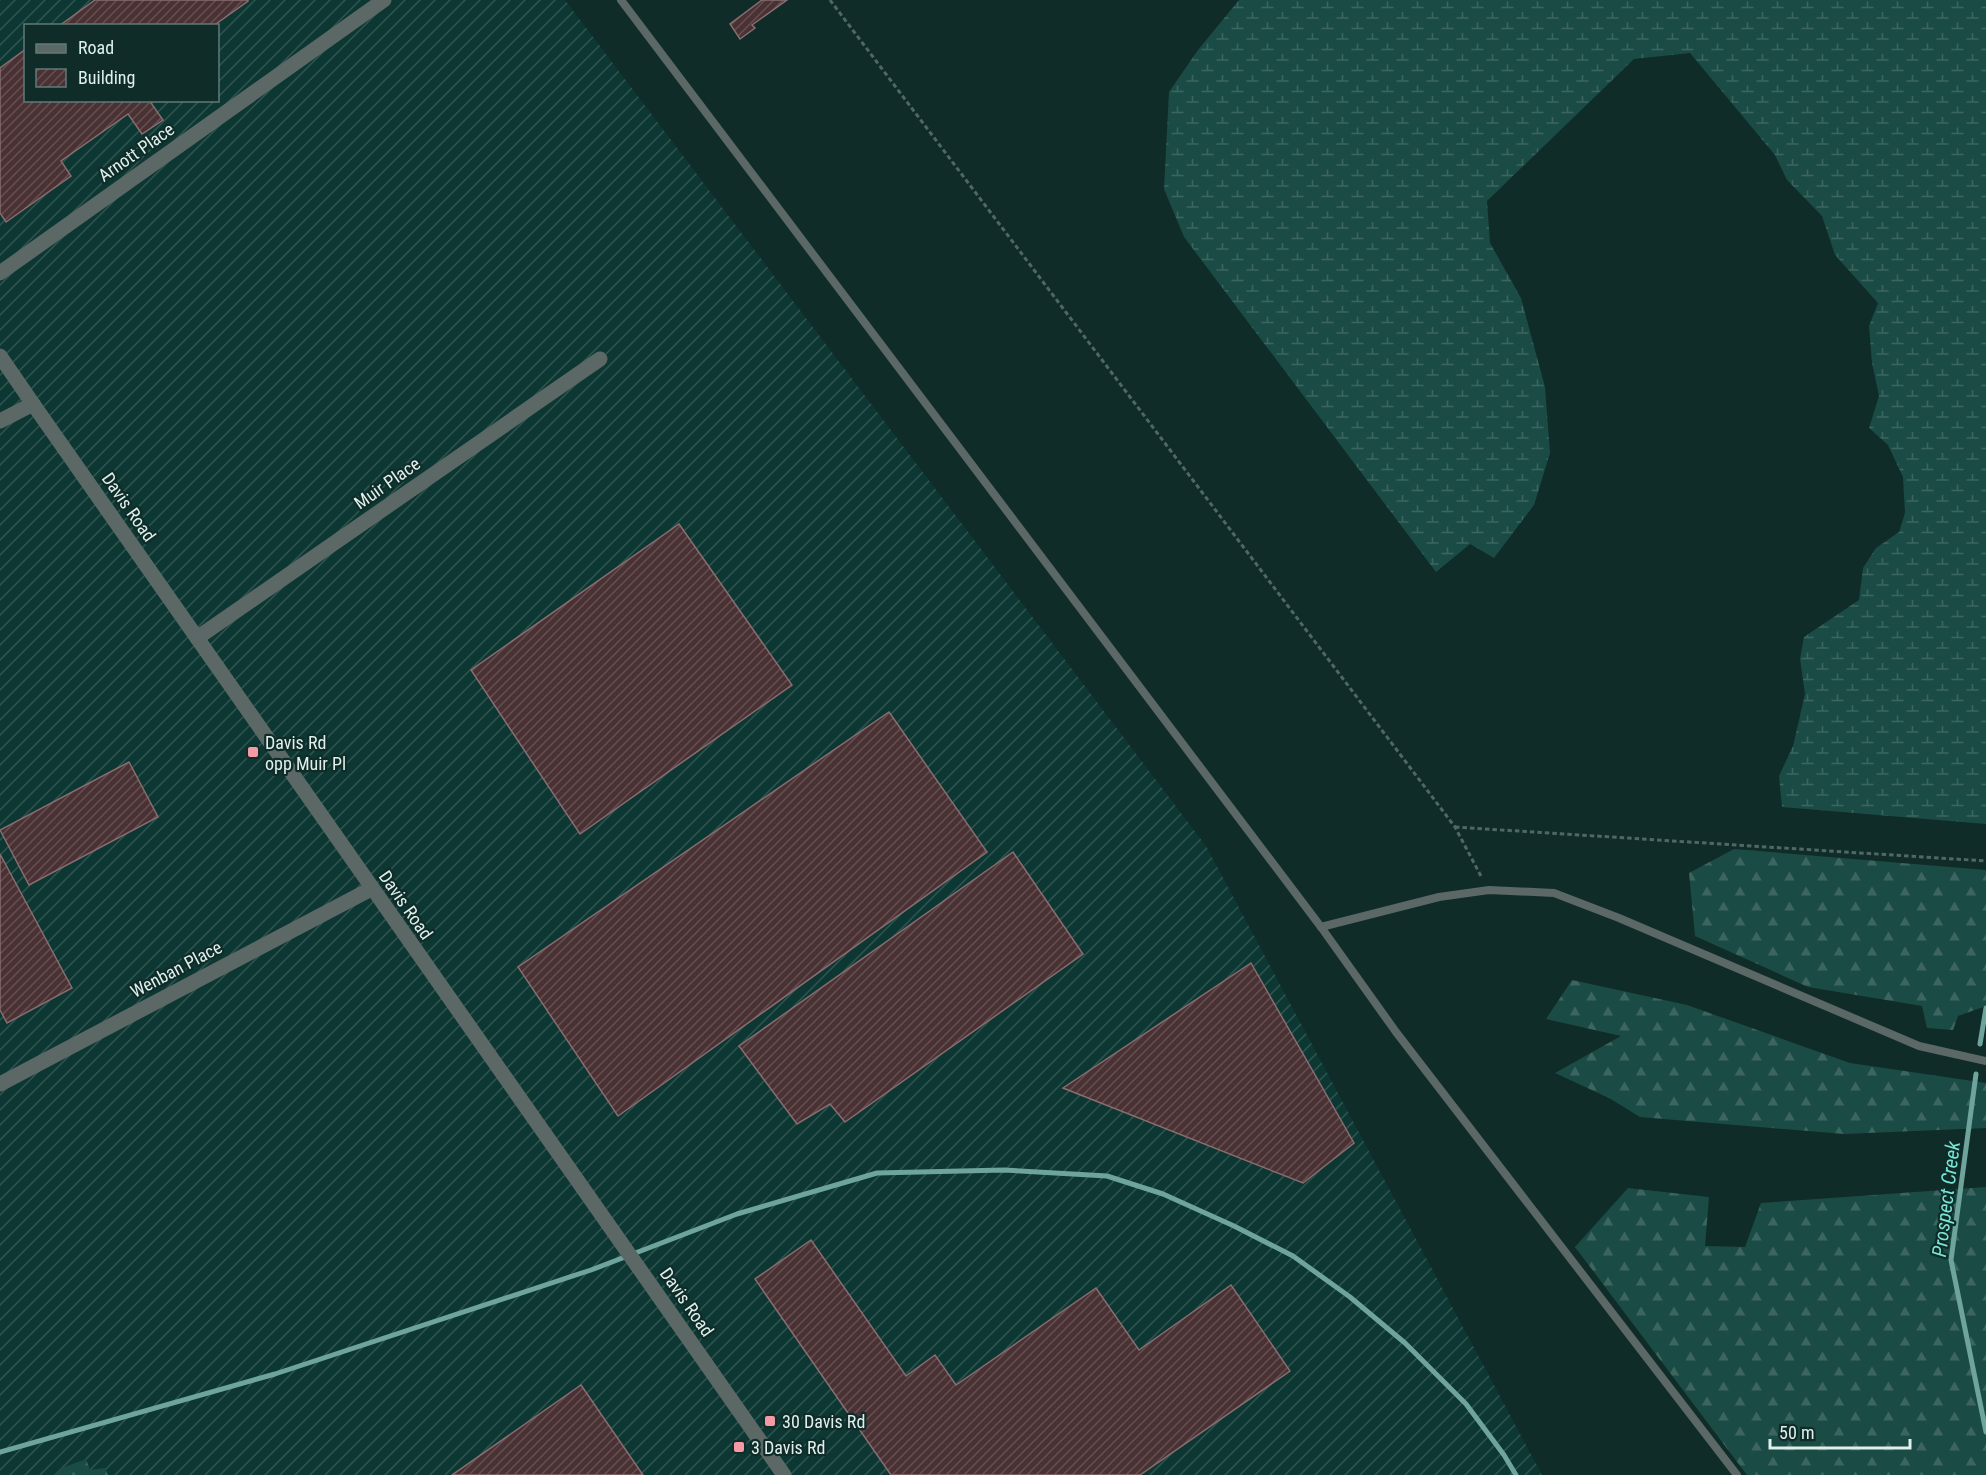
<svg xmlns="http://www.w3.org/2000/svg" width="1986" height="1475" viewBox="0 0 1986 1475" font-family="'Roboto Condensed',sans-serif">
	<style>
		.industrial { fill: url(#industrial-furrows); fill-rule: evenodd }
		.forest { fill: url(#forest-firs) }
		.wetland { fill: url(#wetland-marsh) }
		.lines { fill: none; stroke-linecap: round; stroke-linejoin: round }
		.stream { stroke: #6ea49c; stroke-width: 5 }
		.building { fill: url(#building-hatch); stroke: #896d70; stroke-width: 1.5 }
		.path { stroke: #506865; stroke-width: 3; stroke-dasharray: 4.5 3; stroke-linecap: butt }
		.service { stroke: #5b6866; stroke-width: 8 }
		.minor { stroke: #5b6866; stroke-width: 15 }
		.tertiary { stroke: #5b6866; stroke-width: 15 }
		.poi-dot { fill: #f49aa5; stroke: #0f2c29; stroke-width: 2 }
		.labels { text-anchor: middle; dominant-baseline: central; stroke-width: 4.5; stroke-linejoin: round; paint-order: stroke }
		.street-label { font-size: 18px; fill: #dfefec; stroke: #0f2c29 }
		.poi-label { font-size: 18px; fill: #dfefec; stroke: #0f2c29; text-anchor: start }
		.water-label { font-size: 20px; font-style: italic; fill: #7ae5d6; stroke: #0f2c29 }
	</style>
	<defs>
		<pattern id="industrial-furrows" width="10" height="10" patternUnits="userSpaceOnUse" patternTransform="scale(1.5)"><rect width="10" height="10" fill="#0d3732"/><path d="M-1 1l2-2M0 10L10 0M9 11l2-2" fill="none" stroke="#305450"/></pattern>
		<pattern id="forest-firs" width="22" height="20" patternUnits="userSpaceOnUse" patternTransform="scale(1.5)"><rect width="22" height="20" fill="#1b4b45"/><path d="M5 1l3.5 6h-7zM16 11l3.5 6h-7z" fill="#3c6560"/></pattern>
		<pattern id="wetland-marsh" width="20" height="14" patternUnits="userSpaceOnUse" patternTransform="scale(1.5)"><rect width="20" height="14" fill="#1b4b45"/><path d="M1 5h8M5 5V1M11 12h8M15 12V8" fill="none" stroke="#3c6560"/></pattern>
		<pattern id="building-hatch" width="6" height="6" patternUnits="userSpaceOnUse" patternTransform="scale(1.5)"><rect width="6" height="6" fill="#4a3234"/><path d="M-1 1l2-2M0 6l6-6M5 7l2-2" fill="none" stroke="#645052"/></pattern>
	</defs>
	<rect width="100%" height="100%" fill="#0f2c29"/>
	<!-- industrial -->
	<path class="industrial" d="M0 0H565L1206 846 1542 1475H0ZM26 26H218V100H26Z"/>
	<!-- forest -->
	<g class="forest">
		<polygon points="1734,849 1986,870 1986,1006 1958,1016 1953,1030 1927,1028 1922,1006 1808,987 1695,936 1689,873"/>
		<polygon points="1572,980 1687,1005 1850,1063 1986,1083 1986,1128 1844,1134 1640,1117 1609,1098 1555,1073 1621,1036 1546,1019"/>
		<polygon points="1986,1187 1986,1475 1747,1475 1575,1247 1628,1188 1709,1197 1705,1246 1745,1247 1761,1203"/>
		<polygon points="86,1459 90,1470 105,1468 108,1475 55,1475 62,1468"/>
	</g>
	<!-- wetland -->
	<polygon class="wetland" points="1239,0 1986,0 1986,824 1782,807 1779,776 1793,746 1805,694 1800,659 1804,637 1859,600 1863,568 1876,548 1899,532 1905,513 1903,477 1888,445 1869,428 1879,396 1872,363 1869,326 1878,303 1835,255 1822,216 1787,180 1775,155 1690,53 1634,59 1487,201 1490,243 1521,298 1545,387 1550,453 1534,505 1494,558 1470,544 1436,572 1184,237 1164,189 1169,92 1198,50"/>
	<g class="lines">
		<!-- stream -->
		<g class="stream">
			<polyline points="1980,1044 1986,1008"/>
			<polyline points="1976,1074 1951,1260 1986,1432"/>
			<polyline points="0,1452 275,1374 591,1270 737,1214 877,1173 1004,1170 1107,1176 1163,1194 1234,1226 1293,1256 1350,1297 1405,1343 1466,1404 1504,1455 1516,1475"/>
		</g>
	</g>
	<!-- building -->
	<g class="building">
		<polygon points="95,0 248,0 248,1 213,26 59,26"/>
		<polygon points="762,0 787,0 752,25 755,28 740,39 730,24"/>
		<polygon points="26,49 26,100 149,100 163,120 142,134 128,114 61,161 71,176 6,222 0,213 0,68"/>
		<polygon points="679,524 792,685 580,834 471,670"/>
		<polygon points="889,712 987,852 618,1116 518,967"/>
		<polygon points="129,762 158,817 29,885 0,830"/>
		<polygon points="1013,852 1083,954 845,1122 830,1104 797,1124 739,1046"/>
		<polygon points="0,854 72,988 7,1023 0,1010"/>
		<polygon points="1251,963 1354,1143 1303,1183 1063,1088"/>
		<polygon points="811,1240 906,1376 935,1355 956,1385 1096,1288 1139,1350 1231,1285 1290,1371 1140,1475 891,1475 755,1279"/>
		<polygon points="581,1385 643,1475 452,1475"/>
	</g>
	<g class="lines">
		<!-- path -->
		<g class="path">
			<polyline points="830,0 1455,827 1482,878"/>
			<polyline points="1455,827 1986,861"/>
		</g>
		<!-- service -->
		<g class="service">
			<polyline points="621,0 1321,927 1396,1032 1737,1475"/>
			<polyline points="1321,927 1439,897 1489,890 1554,893 1619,918 1919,1046 1986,1061"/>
		</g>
		<!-- minor -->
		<g class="minor">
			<polyline points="0,273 384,0"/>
			<polyline points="0,356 33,404"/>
			<polyline points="197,638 600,359"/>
			<polyline points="0,1084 371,889"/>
		</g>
		<!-- tertiary -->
		<polyline class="tertiary" points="0,421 33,404 784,1475"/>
	</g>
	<!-- markers -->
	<g class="poi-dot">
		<rect x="247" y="746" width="12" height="12" rx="3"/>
		<rect x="764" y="1415" width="12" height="12" rx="3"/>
		<rect x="733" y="1441" width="12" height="12" rx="3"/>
	</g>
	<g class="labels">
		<!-- street labels -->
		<g class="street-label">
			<text transform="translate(136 152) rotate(-35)">Arnott Place</text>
			<text transform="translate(387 483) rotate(-35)">Muir Place</text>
			<text transform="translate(129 507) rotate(55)">Davis Road</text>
			<text transform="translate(406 905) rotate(55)">Davis Road</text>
			<text transform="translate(176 969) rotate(-28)">Wenban Place</text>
			<text transform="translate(687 1302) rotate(55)">Davis Road</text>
		</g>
		<!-- poi labels -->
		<g class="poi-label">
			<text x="265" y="742">Davis Rd<tspan x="265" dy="21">opp Muir Pl</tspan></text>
			<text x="782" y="1421">30 Davis Rd</text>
			<text x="751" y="1447">3 Davis Rd</text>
		</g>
		<!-- water labels -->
		<g class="water-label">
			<text transform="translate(1946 1199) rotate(-83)">Prospect Creek</text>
		</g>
	</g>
	<!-- legend -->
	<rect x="24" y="24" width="195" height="78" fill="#0f2c29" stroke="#627a77" stroke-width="1.5"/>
	<rect x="36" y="44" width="30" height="9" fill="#5b6866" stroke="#627a77" stroke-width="1.5"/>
	<text x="78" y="54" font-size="18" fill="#dfefec">Road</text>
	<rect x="36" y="69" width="30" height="18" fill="url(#building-hatch)" stroke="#627a77" stroke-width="1.5"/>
	<text x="78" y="84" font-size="18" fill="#dfefec">Building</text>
	<!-- scale -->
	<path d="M1770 1439v9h140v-9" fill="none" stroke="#dfefec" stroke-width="3"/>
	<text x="1779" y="1439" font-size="18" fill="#dfefec" stroke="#0f2c29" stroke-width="4.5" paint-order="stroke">50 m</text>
</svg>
